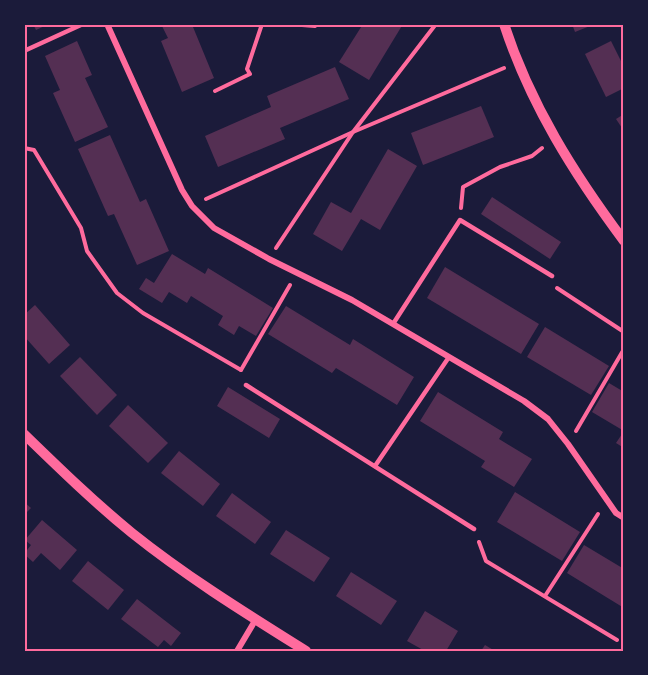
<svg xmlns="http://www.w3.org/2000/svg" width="648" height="675" viewBox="0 0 648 675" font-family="Ubuntu,sans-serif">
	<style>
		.building { fill: #542f53 }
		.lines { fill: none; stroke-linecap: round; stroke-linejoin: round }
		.path { stroke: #ff6b9d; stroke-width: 4 }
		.service { stroke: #ff6b9d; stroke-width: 4.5 }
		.minor { stroke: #ff6b9d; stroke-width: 6 }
		.tertiary { stroke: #ff6b9d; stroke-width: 10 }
		.neatline { fill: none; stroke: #ff6b9d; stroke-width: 2 }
	</style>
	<rect width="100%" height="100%" fill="#1b1b3a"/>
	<!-- building -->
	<g class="building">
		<polygon points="33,24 49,24 36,30"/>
		<polygon points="161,24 201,24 193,27 214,78 182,92 161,41 168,38"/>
		<polygon points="363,24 403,24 369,80 339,62"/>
		<polygon points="572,24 595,24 575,32"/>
		<polygon points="77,41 92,75 85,78 108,127 75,142 53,93 60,90 45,56"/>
		<polygon points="611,41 624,67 624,88 606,97 585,54"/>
		<polygon points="335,67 349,99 280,128 285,139 218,167 205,136 271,107 267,96"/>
		<polygon points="481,106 494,137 423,165 411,133"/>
		<polygon points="624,114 624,131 616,119"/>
		<polygon points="110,135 140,202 146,199 169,251 137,265 114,214 108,216 78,149"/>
		<polygon points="388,149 417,166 380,230 361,219 342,251 313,234 331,202 351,213"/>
		<polygon points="492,197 561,242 550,259 481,214"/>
		<polygon points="172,254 205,274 208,268 273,308 256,336 239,326 234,335 218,325 223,316 191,296 187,303 169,292 162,303 139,289 146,278 154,283"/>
		<polygon points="445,267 539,324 521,354 427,298"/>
		<polygon points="35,305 70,345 49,364 24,336 24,315"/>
		<polygon points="286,306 350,345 353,339 414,377 397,405 336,368 332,373 268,334"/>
		<polygon points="545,327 609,366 591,395 527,357"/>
		<polygon points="80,357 117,395 97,415 60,376"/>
		<polygon points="609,383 624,392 624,448 616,443 624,431 592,412"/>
		<polygon points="228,387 280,419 269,438 217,406"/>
		<polygon points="438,392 503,432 499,439 532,459 514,487 481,467 485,461 420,421"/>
		<polygon points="128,405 168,443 148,463 109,426"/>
		<polygon points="179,451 220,484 203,506 161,473"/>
		<polygon points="515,492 580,532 562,561 497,522"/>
		<polygon points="232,493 271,522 255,544 216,516"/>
		<polygon points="24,502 31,508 24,515"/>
		<polygon points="42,520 77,550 60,570 41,553 33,562 24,554 31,545 25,540"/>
		<polygon points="286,530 330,558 314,582 270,554"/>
		<polygon points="584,545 624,569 624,608 567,573"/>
		<polygon points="88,561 124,590 108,610 72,581"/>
		<polygon points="351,572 397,601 381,625 336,596"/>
		<polygon points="137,599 181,633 171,646 164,640 158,647 121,619"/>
		<polygon points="425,611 458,631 446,651 425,651 407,641"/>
		<polygon points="485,645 495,651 481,651"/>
	</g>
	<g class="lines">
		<!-- path -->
		<g class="path">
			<polyline points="289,24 315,26 316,24"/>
			<polyline points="215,91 250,74 247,69 262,24"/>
			<polyline points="24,148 34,150 81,228 87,251 117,293 143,313 241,370"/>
			<polyline points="206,199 353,132 504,68"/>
			<polyline points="461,208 463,187 500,167 532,156 542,148"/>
			<polyline points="276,248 353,132 436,24"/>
			<polyline points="557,288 624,332"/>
			<polyline points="241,370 290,285"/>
			<polyline points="576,431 624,349"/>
			<polyline points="479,542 486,561 617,640"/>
			<polyline points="545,596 598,514"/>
		</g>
		<!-- service -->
		<g class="service">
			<polyline points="24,51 83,24"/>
			<polyline points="393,324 460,220 552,276"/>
			<polyline points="246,385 474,529"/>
			<polyline points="375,466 449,357"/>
		</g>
		<!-- minor -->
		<g class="minor">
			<polyline points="107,24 182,190 192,206 214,228 269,259 352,300 524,401 548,419 568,444 616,513 624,518"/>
			<polyline points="237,651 256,619"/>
		</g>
		<!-- tertiary -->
		<g class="tertiary">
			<path d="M504 24C530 104 574 174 624 241"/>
			<path d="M24 434C59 468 94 502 132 533 187 577 247 614 306 651"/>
		</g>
	</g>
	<!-- border -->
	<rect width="648" height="675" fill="none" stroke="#1b1b3a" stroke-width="51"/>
	<rect x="26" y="26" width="596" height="624" class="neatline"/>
</svg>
